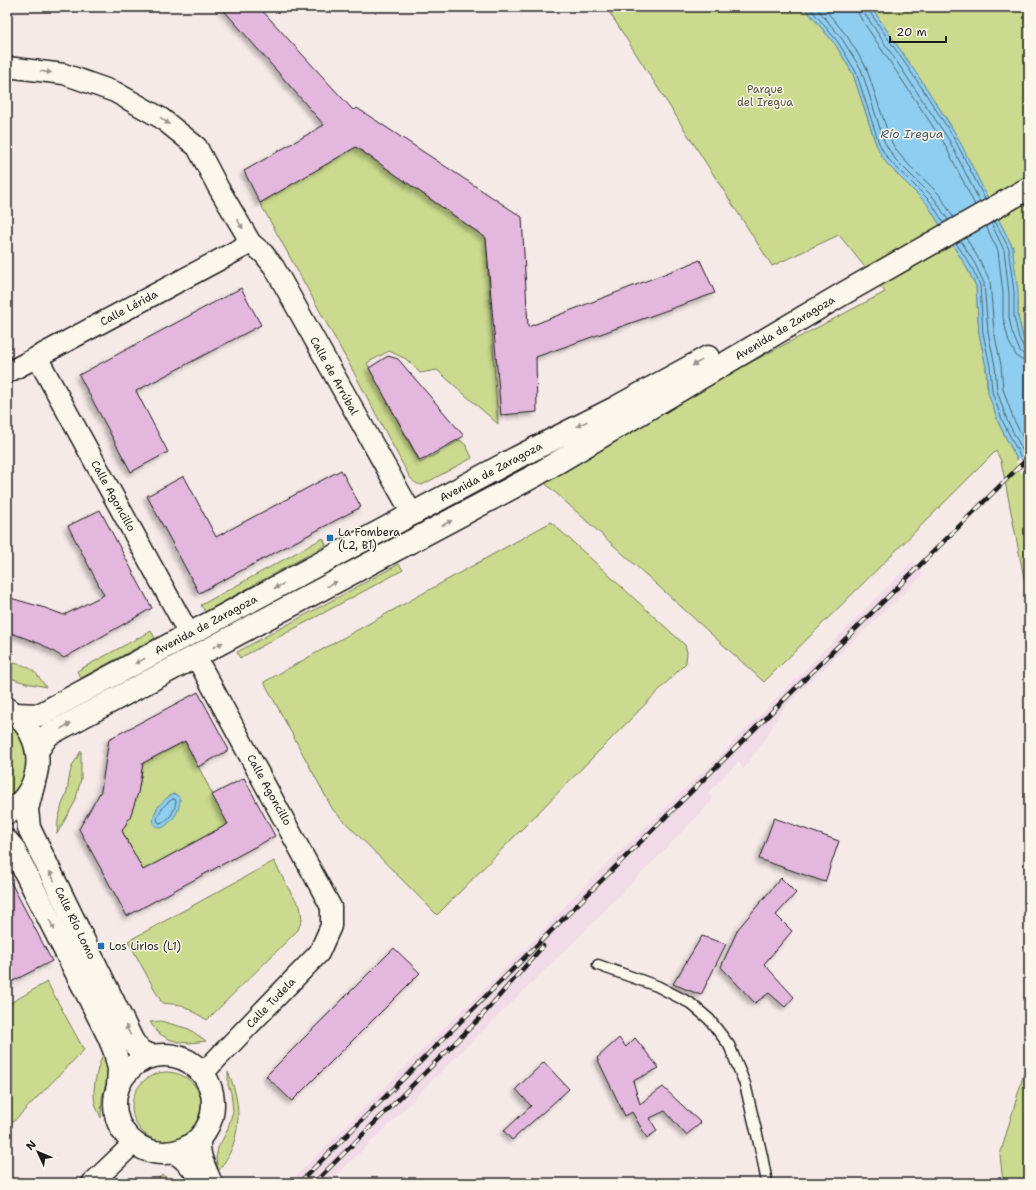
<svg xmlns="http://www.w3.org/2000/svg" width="1036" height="1190" viewBox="0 0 1036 1190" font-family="'Shantell Sans',sans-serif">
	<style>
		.built { fill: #f1dbe6 }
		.green { fill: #cbda8e; stroke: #747b55 }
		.water { fill: #8fcef0; stroke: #61879b }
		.pier { fill: #f6eae9 }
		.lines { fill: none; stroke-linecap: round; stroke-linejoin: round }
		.shore { stroke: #4a6371; stroke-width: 1 }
		.building { fill: #e4b8de; stroke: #1c1c1c; filter: url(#shadow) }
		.lane-casing { stroke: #1c1c1c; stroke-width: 13 }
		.street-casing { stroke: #1c1c1c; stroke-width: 23 }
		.secondary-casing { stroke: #1c1c1c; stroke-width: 25 }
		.primary-casing { stroke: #1c1c1c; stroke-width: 25 }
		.lane { stroke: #fbf7ec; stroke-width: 10 }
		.street { stroke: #fbf7ec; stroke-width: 20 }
		.secondary { stroke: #fbf7ec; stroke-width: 22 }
		.primary { stroke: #fbf7ec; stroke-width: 22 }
		.rail-casing { stroke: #1c1c1c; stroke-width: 4.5 }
		.rail { stroke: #fbf7ec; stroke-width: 3; stroke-dasharray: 9; stroke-linecap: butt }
		.oneway { fill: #97948e }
		.poi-dot { fill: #1f6fb2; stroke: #fbf7ec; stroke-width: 1.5 }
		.labels { text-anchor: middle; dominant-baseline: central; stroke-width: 3; stroke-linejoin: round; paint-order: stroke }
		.park-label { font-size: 11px; fill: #51553e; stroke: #fbf7ec }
		.street-label { font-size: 11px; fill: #1c1c1c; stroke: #fbf7ec }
		.poi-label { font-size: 11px; fill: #1c1c1c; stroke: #fbf7ec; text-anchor: start }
		.water-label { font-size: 12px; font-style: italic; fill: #445a66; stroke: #fbf7ec }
	</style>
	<defs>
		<filter id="shadow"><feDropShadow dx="-3.5" dy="3.5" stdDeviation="2" flood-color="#0004"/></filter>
	</defs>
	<rect width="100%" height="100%" fill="#f6eae9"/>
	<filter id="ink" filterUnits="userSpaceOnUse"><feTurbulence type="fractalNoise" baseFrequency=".025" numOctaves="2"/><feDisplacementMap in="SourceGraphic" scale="8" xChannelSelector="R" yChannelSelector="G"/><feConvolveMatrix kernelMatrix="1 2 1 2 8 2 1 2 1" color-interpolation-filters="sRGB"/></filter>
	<g filter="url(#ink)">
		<!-- built -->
		<polygon class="built" points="913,561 923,575 799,692 778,716 768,735 743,770 739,761 708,793 713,800 587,929 428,1084 390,1124 354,1158 330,1183 289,1183 439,1033 536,938 574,896 720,755"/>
		<!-- green -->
		<g class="green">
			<polygon points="606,7 804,7 835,44 853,74 876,144 888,165 927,204 967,268 976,286 979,333 986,367 987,387 999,424 1029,483 1029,657 1026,588 1001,461 996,451 764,682 536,475 885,292 839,235 772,266"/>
			<polygon points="871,7 1022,7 1029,17 1029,350 1023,337 1018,317 1018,300 1013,254 1013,248 950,124"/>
			<path d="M356 147 486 238 498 424 437 370 420 373 406 359 389 351 367 363 420 463 460 440 466 445 472 458 422 485C415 484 413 481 409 476L353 371 260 203Z"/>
			<polygon points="551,522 685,645 687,652 686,663 437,915 333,810 264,682"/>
			<polygon points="323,538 326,545 205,612 201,605"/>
			<polygon points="399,564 403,570 240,658 237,652"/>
			<polygon points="151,631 155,638 81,678 77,671"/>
			<path d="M7 662C30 665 34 669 46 687L26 683 7 677Z"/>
			<polygon points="7,723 12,726 21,737 27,751 26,779 7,805"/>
			<path d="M185 741 228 824 143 870 122 831C134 809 140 788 143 763Z"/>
			<polygon points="81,751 81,779 75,802 57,834 58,820 62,805 67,791 70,773 72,766"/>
			<polygon points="274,861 291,893 300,906 302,919 298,930 207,1020 182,1005 162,1003 128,941"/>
			<polygon points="47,982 84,1050 7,1128 7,1005"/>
			<polygon points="161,1021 189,1029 206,1041 190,1043 179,1042 168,1039 157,1032 150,1022"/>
			<path d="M105 1049 110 1072 102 1097 101 1118C99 1113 96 1108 95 1103 91 1088 99 1063 105 1049Z"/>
			<polygon points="1029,1056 1029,1183 1003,1183 1000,1155"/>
			<circle cx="167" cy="1107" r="35"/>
			<path d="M228 1072C243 1104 242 1143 218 1171L216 1158 218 1148 227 1131 233 1111 231 1093 228 1085Z"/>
			<polygon points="162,1175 168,1178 178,1180 186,1183 156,1183 160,1177"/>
		</g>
		<!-- water -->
		<g class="water">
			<polygon points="804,7 871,7 925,86 957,136 1013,248 1013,254 1018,292 1018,317 1023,337 1029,350 1029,483 999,424 988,393 986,367 979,333 976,286 967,268 927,204 888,165 881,155 876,144 853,74 835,44"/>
			<path d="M173 794 177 795 180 799C180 812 172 822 162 828L155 826C149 814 162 800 173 794Z"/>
		</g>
		<!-- pier -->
		<polygon class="pier" points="1029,449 1029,467 1022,474 1016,462"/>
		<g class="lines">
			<!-- shore -->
			<g class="shore">
				<polyline points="809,7 838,42 856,72 879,143 884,153 891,162 930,201 944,223"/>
				<polyline points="816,7 842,39 861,69 884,141 889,150 895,159 934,198 948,220"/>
				<path d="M823 7 847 36 866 67 890 139C899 159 922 177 938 193 944 200 948 210 953 217"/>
				<polyline points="857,7 858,12 860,17 944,143 975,205"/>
				<polyline points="863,7 865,14 949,140 980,202"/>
				<polyline points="868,7 869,11 922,88 954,138 985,199"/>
				<polyline points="995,221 1009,249 1009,255 1014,292 1014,317 1019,338 1024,348 1026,350 1029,351"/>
				<polyline points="991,223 1004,250 1009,293 1009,317 1012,332 1020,351 1024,355 1029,356"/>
				<polyline points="986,226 998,251 1003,293 1003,318 1009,342 1017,357 1022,360 1029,362"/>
				<polyline points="966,238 980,261 990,281 994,331 1001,365 1003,389 1013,418 1029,450"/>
				<polyline points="961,241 975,264 984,283 988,332 995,366 997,391 1007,420 1029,463"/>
				<polyline points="956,243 971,266 980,285 983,333 990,366 992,392 1003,422 1029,474"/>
				<path d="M173 799H175L176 801C175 811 169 822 159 823L157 819C160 810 165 803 173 799Z"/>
			</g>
		</g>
		<!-- building -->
		<g class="building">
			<polygon points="221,7 259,7 353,110 357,108 522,217 528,327 700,260 715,293 536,357 537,412 501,415 486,238 356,147 260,203 244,171 324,125"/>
			<polygon points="241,288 261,325 136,391 168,452 131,472 79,375"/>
			<polygon points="388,356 398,359 464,436 420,461 369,368"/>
			<polygon points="341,470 361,507 199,593 147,496 184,476 216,537"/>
			<polygon points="100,510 152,608 64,658 41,644 14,634 7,634 7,597 45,608 64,615 104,595 68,526"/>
			<polygon points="198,692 229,750 198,767 185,741 143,763 138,793 130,817 122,831 143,870 228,824 212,795 244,778 275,836 127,916 79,829 101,791 109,739"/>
			<polygon points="774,818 839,841 825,882 759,859"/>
			<polygon points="7,875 52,961 7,984"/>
			<polygon points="781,878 796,893 776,915 792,931 764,964 794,997 785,1007 769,993 755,1003 721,967 738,929"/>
			<polygon points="702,936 726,944 701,995 673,984"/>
			<polygon points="394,948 420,973 292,1101 266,1076"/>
			<polygon points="619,1038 626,1047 635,1038 659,1068 633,1081 640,1104 663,1087 701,1123 686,1135 665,1111 650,1118 657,1131 647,1138 632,1112 625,1116 597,1058"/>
			<polygon points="544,1062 569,1089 512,1140 504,1131 531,1106 516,1089"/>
		</g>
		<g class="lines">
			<defs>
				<polyline id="lane" points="598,965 657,986 690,1003 709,1019 729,1045 745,1084 762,1156 767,1183"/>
				<g id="street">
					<polyline points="7,67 64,74 115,92 161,118 197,147 218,187 251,243 264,254 274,267 412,514"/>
					<polyline points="37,357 189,634"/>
					<polyline points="7,373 251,243"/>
					<polyline points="196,657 331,907 331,926 319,953 203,1073"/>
					<path d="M201 1137C197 1153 206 1168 212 1183"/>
					<path d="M174 1153C187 1161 194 1171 203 1183"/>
					<polyline points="92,1183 134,1143"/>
				</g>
				<g id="secondary">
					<path d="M34 782 27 809 29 828 132 1040C139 1051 141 1053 154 1056"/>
					<polyline points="7,841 13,848 109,1037 115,1052 119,1069 118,1086"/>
					<circle cx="164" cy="1104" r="49"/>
				</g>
				<g id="primary">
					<polyline points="15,714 39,715 516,458 615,408 708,357"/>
					<polyline points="37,751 48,735 536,475 846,292 1029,188"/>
					<path d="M7 813C47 789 48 734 8 709"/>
				</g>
			</defs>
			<!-- lane casing -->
			<use href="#lane" class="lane-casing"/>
			<!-- street casing -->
			<use href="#street" class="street-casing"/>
			<!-- secondary casing -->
			<use href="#secondary" class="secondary-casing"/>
			<!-- primary casing -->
			<use href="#primary" class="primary-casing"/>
			<!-- lane -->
			<use href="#lane" class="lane"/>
			<!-- street -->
			<use href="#street" class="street"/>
			<!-- secondary -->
			<use href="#secondary" class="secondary"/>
			<!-- primary -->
			<use href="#primary" class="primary"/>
			<defs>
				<g id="rail">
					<polyline points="299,1183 596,886 1029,457"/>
					<polyline points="314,1183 479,1019 543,946"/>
				</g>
			</defs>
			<!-- rail casing -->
			<use href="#rail" class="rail-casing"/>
			<!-- rail -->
			<use href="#rail" class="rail"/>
		</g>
		<!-- one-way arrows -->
		<defs><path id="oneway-solid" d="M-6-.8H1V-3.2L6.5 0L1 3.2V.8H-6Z"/></defs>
		<g class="oneway">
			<use href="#oneway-solid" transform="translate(46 72) rotate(7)"/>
			<use href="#oneway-solid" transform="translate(165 121) rotate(38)"/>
			<use href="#oneway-solid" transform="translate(240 224) rotate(59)"/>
			<use href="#oneway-solid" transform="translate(697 363) rotate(151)"/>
			<use href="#oneway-solid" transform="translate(582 424) rotate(153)"/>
			<use href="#oneway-solid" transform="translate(447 523) rotate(-28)"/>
			<use href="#oneway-solid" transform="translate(332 584) rotate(-28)"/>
			<use href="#oneway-solid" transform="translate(279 586) rotate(152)"/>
			<use href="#oneway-solid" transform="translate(218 645) rotate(-28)"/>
			<use href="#oneway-solid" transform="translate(140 661) rotate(152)"/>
			<use href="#oneway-solid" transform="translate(66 726) rotate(-28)"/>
			<use href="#oneway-solid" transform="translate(52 876) rotate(-116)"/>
			<use href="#oneway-solid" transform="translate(52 925) rotate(63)"/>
			<use href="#oneway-solid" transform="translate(128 1030) rotate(-116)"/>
		</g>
	</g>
	<!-- markers -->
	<g class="poi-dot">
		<rect x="326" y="534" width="8" height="8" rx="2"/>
		<rect x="97" y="942" width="8" height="8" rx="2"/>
	</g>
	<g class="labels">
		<!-- park labels -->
		<g class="park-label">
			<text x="765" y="89">Parque<tspan x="765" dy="13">del Iregua</tspan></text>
		</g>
		<!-- street labels -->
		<g class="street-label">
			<text transform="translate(129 308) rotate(-28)">Calle Lérida</text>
			<text transform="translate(785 328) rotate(-31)">Avenida de Zaragoza</text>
			<text transform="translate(334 376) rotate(61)">Calle de Arrúbal</text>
			<text transform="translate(491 472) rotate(-28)">Avenida de Zaragoza</text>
			<text transform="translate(113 496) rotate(61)">Calle Agoncillo</text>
			<text transform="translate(206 625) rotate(-28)">Avenida de Zaragoza</text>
			<text transform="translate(269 790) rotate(61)">Calle Agoncillo</text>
			<text transform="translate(75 923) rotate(64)">Calle Río Lomo</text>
			<text transform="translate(271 1003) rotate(-46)">Calle Tudela</text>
		</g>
		<!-- poi labels -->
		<g class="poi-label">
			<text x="338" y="532">La Fombera<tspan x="338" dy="13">(L2, B1)</tspan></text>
			<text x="109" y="946">Los Lirios (L1)</text>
		</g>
		<!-- water labels -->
		<g class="water-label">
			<text x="912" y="134">Río Iregua</text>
		</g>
	</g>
	<!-- margin -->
	<rect width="1036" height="1190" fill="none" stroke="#fbf7ec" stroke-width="24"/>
	<rect x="12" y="12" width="1012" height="1166" fill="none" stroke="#1c1c1c" stroke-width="1.5" filter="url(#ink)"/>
	<!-- north arrow -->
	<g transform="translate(38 1152) rotate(314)" stroke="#fbf7ec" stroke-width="3" paint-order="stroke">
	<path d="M0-3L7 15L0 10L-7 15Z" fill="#1c1c1c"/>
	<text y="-6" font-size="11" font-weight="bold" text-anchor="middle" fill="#1c1c1c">N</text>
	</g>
	<!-- scale -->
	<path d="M890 36v6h56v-6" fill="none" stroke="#1c1c1c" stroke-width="2"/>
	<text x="896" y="36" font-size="12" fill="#1c1c1c" stroke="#fbf7ec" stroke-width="3" paint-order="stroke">20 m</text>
</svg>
